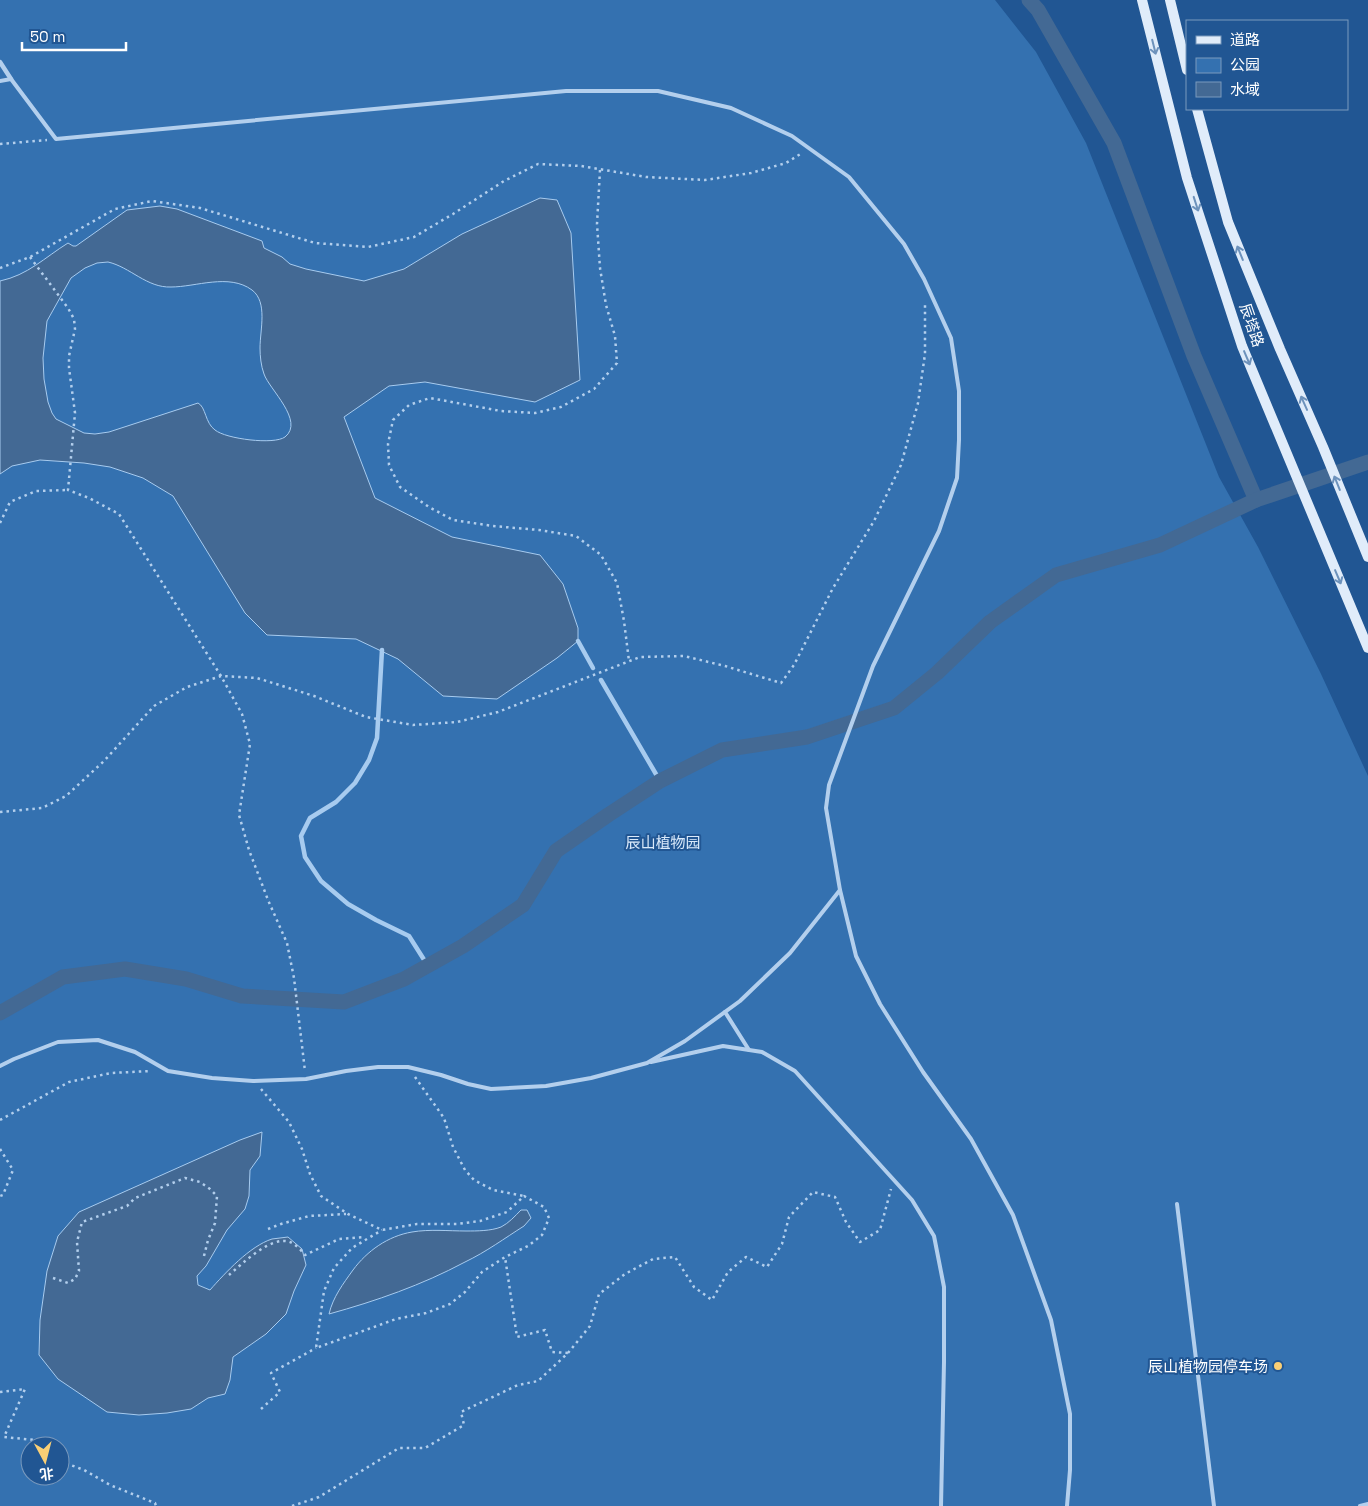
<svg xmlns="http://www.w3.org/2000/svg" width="1368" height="1506" viewBox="0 0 1368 1506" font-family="'Space Grotesk','Noto Sans SC',sans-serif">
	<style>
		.green { fill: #3471b0; fill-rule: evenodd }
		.water { fill: #436994; stroke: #a7cbef; fill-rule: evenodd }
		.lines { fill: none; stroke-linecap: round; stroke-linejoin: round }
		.stream { stroke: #a7cbef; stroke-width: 4.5 }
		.canal { stroke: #436994; stroke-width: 15 }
		.path { stroke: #b3cfed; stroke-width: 2.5; stroke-dasharray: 2.5 4; stroke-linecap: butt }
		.service { stroke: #b3cfed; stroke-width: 4 }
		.pedestrian { stroke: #b3cfed; stroke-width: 4.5 }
		.secondary { stroke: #e0ecfa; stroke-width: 10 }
		.oneway { stroke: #6d92bc }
		.poi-dot { fill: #facf75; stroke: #215693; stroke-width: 2 }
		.labels { text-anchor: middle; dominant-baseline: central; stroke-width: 4; stroke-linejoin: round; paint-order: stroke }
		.street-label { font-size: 15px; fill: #fff; stroke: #215693 }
		.park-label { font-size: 15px; fill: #d9e9fa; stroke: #215693 }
		.poi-label { font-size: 15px; fill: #fff; stroke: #215693; text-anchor: end }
	</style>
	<rect width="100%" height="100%" fill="#215693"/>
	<!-- green -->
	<path class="green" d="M0 0H995L1036 52 1086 143 1219 477 1258 547 1321 674 1368 776V1506H0ZM30 1446H60V1476H30Z"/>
	<!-- water -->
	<g class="water">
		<path d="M540 198 557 200 571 233 580 380 535 402 425 382 389 386 344 417 375 498 452 537 540 555 563 584 578 628V641L557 658 497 699 443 696 398 659 356 639 267 635 245 613 173 496 143 478 110 467 84 463 40 460 12 466 0 474V281C28 275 44 258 68 243L73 246H76L127 210 160 206 177 209 262 241 264 248 282 257 290 264 306 269 364 281 404 269 462 234ZM108 262C130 267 147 288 171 287 196 287 229 273 252 290 268 302 260 330 260 348 260 356 261 366 264 374 269 389 305 421 285 437 274 445 226 439 215 430 205 423 206 407 198 403L109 432 95 434 84 433 56 419 52 413 48 402 44 379 43 358 47 321 71 278 85 268 97 263Z"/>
		<path d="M262 1132 260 1156 250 1170 249 1196 245 1209 227 1230 206 1266 197 1276 198 1285 210 1290C225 1273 250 1246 272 1239 277 1238 283 1238 288 1237L302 1249 306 1265 294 1291 286 1314 266 1334 233 1357 230 1380 225 1394 208 1398 191 1409 167 1413 139 1415 107 1412 58 1379 39 1355 40 1320 47 1271 58 1236 79 1212 240 1140Z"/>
		<path d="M521 1210H527L531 1218 524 1226C505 1238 486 1252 465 1262 422 1285 376 1301 329 1314 333 1297 343 1284 353 1270 367 1251 388 1236 412 1232 429 1229 449 1231 466 1231 477 1231 491 1231 501 1227 509 1223 515 1216 521 1210Z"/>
	</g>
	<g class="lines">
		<!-- stream -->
		<g class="stream">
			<polyline points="578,641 593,668"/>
			<polyline points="382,650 377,738 369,760 355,783 336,802 310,818 301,836 305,857 321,881 348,904 376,920 409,936 428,966"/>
			<polyline points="601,680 660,781"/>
		</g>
		<!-- canal -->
		<g class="canal">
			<polyline points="1029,0 1038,10 1114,143 1194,356 1256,500"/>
			<polyline points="0,1013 63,977 125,969 186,979 242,996 344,1002 404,979 463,946 523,905 556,851 608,815 660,781 722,750 807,737 894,708 937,673 990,622 1056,575 1160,545 1256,500 1368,462"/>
		</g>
		<!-- path -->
		<g class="path">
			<polyline points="0,144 47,140"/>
			<polyline points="600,170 597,224 600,268 606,305 615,336 617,363 594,389 561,407 535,413 501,411 430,398 409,405 393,420 388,444 389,465 400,487 429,507 453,520 493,526 539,530 576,536 601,555 617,583 624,621 629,661"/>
			<polyline points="30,257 68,308 74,319 75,329 69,356 69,368 75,413 68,490 89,498 119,514 221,676 242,714 250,744 239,815 249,850 268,900 287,943 294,978 305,1071"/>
			<polyline points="0,268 30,257 115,209 152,201 200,208 315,243 368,247 414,237 453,214 504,181 538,164 581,166 646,177 705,180 751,173 786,163 802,153"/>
			<polyline points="0,523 10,502 36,491 68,490"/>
			<polyline points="0,812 42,808 66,796 104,761 154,706 187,687 221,676 257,678 314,696 366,717 413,725 457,722 498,712 640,657 684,656 725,666 781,683 794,665 833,588 874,521 901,465 918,403 925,354 925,303"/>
			<polyline points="415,1077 444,1118 453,1147 465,1170 474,1180 493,1190 524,1196"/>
			<polyline points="261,1089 289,1122 302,1149 310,1174 321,1196 348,1214 382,1230 417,1224 457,1224 480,1221 507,1212 524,1196 544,1207 549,1218 542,1235 528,1246 505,1257 482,1272 465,1292 450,1304 426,1313 396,1319 316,1348 324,1291 334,1268 352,1248 382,1230"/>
			<polyline points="0,1120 69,1082 111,1073 151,1071"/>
			<polyline points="0,1149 13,1170 3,1195 0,1196"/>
			<polyline points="268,1229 281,1224 309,1216 346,1214"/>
			<path d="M229 1275C242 1264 271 1235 290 1242 295 1244 301 1250 305 1255L339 1239 365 1237"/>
			<polyline points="53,1278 68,1283 75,1279 79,1271 77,1242 82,1222 127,1206 135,1198 185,1178 200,1182 210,1189 217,1196 215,1223 208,1240 204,1256"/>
			<polyline points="568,1353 590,1326 599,1294 625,1274 653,1259 675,1257 694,1287 712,1300 728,1272 746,1257 767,1267 782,1244 789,1217 813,1192 835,1197 846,1222 860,1242 880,1230 891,1189"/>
			<polyline points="0,1392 25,1389 4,1437 55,1442 53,1446"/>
			<polyline points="261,1409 280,1392 271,1373 316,1348"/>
			<polyline points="60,1461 84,1470 110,1485 155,1503 156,1506"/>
			<polyline points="292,1506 319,1497 399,1448 425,1448 464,1425 461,1412 518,1385 538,1381 568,1353 552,1352 545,1330 517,1337 505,1257"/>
		</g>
		<!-- service -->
		<g class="service">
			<polyline points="0,81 11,79 56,139 566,91 658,91 731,108 792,136 849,177 904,244 924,279 951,338 959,391 959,440 957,478 939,531 873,666 829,785 826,808 840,890 856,956 880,1004 923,1072 971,1139 1013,1215 1051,1320 1070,1414 1070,1470 1067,1506"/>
			<polyline points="725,1012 749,1050"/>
			<polyline points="651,1062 723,1046 762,1052 795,1071 912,1200 934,1236 944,1287 944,1362 941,1506"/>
			<polyline points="0,1066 14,1059 58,1042 98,1040 135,1052 168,1071 212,1078 253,1081 306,1079 346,1071 378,1067 408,1067 441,1075 468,1084 491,1089 546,1086 591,1078 647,1063 685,1041 740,1001 790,953 840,890"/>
			<polyline points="1177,1204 1214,1506"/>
			<polyline points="1360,1506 1368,1504"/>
		</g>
		<!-- pedestrian -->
		<polyline class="pedestrian" points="0,62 11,79"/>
		<!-- secondary -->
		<g class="secondary">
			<polyline points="1142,0 1187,178 1242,346 1368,648"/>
			<polyline points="1170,0 1187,70"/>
			<polyline points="1197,109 1228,222 1280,349 1323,447 1368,557"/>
		</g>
	</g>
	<!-- one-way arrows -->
	<defs><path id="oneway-shaft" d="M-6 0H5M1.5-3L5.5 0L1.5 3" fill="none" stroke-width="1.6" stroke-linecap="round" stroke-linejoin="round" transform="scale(1.25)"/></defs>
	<g class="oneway">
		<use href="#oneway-shaft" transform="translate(1154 47) rotate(76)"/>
		<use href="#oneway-shaft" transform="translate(1196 204) rotate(72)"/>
		<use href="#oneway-shaft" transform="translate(1240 253) rotate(-112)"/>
		<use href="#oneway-shaft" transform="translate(1247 358) rotate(67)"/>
		<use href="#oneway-shaft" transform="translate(1304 403) rotate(-114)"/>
		<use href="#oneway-shaft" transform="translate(1337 483) rotate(-112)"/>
		<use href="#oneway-shaft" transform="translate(1338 577) rotate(67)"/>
	</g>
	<!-- markers -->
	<circle class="poi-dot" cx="1278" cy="1366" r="5"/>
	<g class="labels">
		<!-- street labels -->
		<g class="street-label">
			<text transform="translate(1252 325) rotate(71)">辰塔路</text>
		</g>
		<!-- park labels -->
		<g class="park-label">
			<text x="663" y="842">辰山植物园</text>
		</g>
		<!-- poi labels -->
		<g class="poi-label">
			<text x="1268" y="1366">辰山植物园停车场</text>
		</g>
	</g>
	<!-- legend -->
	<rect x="1186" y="20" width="162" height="90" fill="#215693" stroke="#7a9abe"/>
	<rect x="1196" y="36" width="25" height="8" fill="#e0ecfa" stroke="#7a9abe"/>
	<text x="1230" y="45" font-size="15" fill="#ffffff">道路</text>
	<rect x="1196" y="58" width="25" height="15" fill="#3471b0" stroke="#7a9abe"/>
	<text x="1230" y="70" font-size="15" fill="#ffffff">公园</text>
	<rect x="1196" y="82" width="25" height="15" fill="#436994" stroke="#7a9abe"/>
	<text x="1230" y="95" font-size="15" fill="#ffffff">水域</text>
	<!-- north arrow -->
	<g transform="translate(45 1461) rotate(173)"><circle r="24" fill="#215693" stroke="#7a9abe"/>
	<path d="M0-4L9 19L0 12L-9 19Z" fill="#facf75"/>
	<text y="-8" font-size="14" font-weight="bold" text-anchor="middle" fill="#ffffff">北</text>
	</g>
	<!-- scale -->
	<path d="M22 42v8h104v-8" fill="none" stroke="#ffffff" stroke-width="2.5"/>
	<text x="30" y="42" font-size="15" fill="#ffffff" stroke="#215693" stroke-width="4" paint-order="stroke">50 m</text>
</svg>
